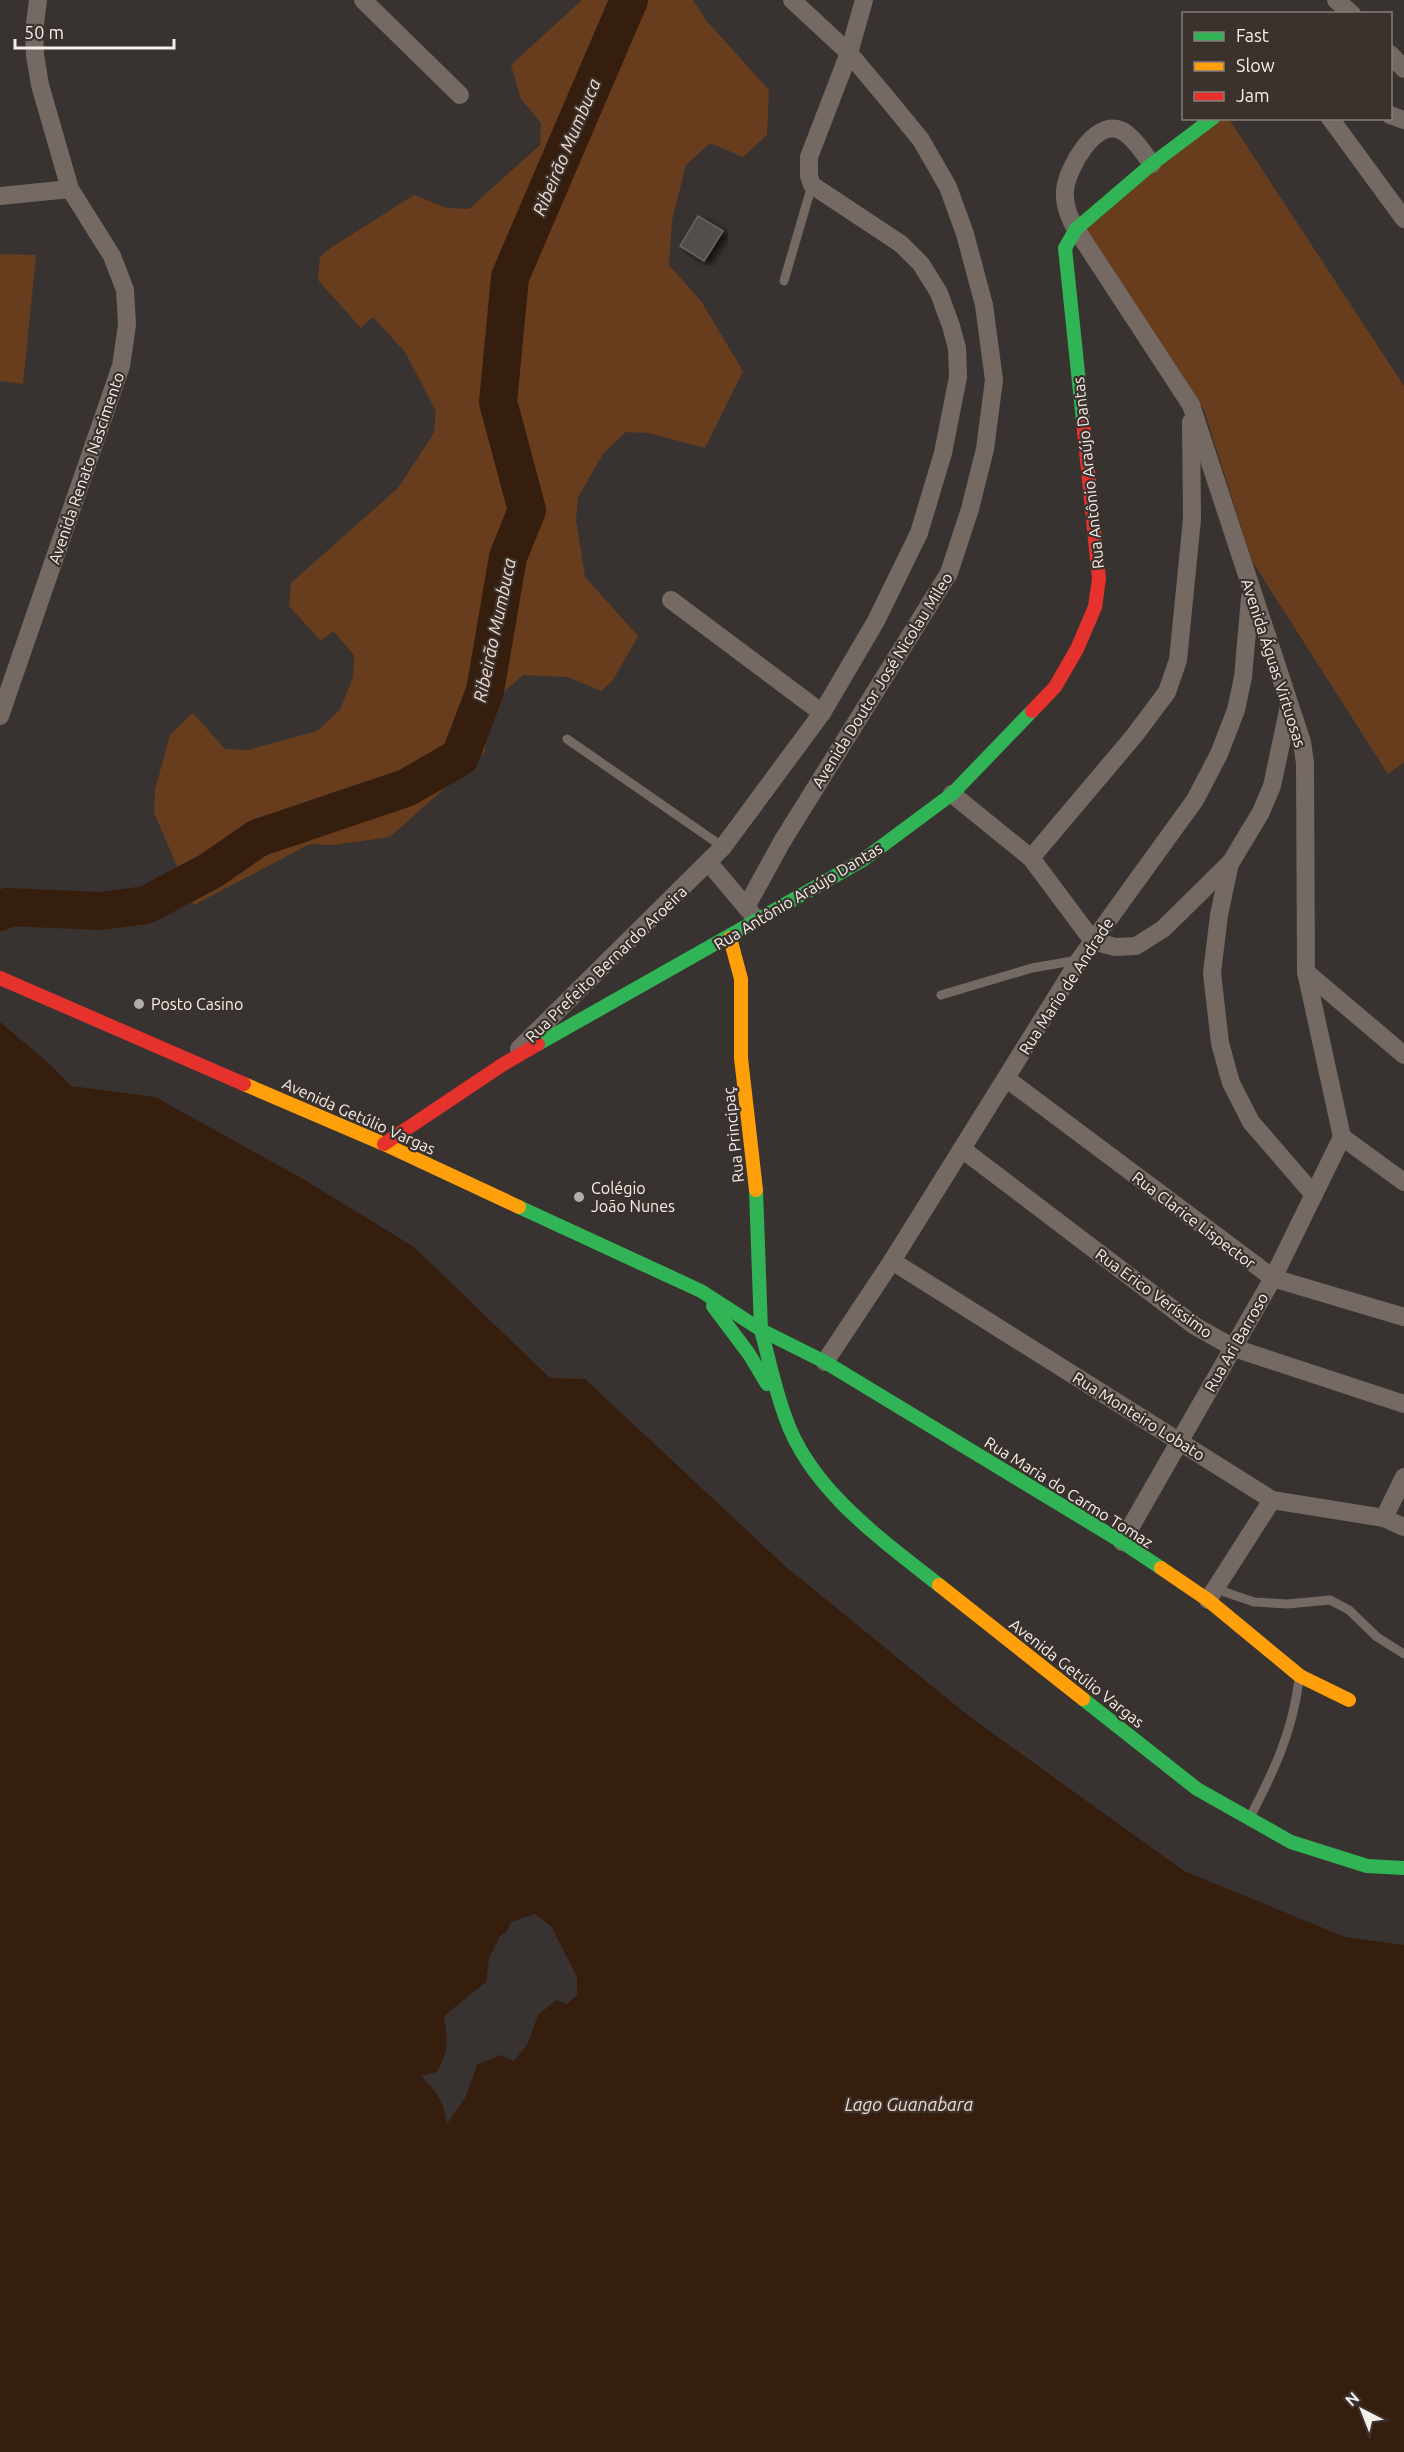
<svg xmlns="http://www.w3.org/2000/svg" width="1404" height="2452" viewBox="0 0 1404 2452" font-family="Ubuntu,sans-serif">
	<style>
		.green { fill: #683d1e }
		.water { fill: #351e0d; fill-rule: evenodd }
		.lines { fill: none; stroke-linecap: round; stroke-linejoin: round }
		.river { stroke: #351e0d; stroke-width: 38 }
		.building { fill: #524e4b; stroke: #686462; stroke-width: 1.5; filter: url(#shadow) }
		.lane { stroke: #746a63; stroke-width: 9 }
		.street { stroke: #746a63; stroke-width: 18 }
		.fast { stroke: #30b455; stroke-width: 14 }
		.slow { stroke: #ff9f0a; stroke-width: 14 }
		.jam { stroke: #e5322d; stroke-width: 14 }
		.poi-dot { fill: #b2adaa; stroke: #3b322d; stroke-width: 2 }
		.labels { text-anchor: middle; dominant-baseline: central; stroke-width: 4.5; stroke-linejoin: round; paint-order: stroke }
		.street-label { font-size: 16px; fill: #f4efeb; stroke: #3b322d }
		.poi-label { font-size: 16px; fill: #f4efeb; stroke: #3b322d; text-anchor: start }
		.water-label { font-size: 18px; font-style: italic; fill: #f1dbcd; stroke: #3b322d }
	</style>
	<defs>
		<filter id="shadow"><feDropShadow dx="6" dy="4" stdDeviation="3" flood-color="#0009"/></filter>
	</defs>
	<rect width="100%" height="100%" fill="#383330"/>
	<!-- green -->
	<g class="green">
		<polygon points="582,0 693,0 705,19 769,90 767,135 743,157 710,143 686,165 672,220 669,265 701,301 743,371 705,448 649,433 626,432 603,454 578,497 576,520 585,577 638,636 613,680 601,691 568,677 523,675 487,707 485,752 390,837 333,845 310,844 194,905 154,813 155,790 170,735 193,713 225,749 248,750 317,731 340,710 353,677 354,655 333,631 321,641 289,606 291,583 398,488 434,433 436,411 405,352 373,317 361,328 318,280 320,257 332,247 414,195 447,208 469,209 540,145 541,123 521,99 511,65"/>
		<polygon points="1218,119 1229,119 1404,386 1404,762 1388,774 1252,561 1204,410 1080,229"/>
		<polygon points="0,254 36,255 23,384 0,381"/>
	</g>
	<!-- water -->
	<path class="water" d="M0 1022 52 1066 71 1086 155 1097 303 1179 414 1247 550 1378 585 1379 785 1566 970 1717 1184 1871 1345 1937 1404 1945V2452H0ZM535 1914 551 1926 577 1977V1995L567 2004 556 2000 538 2015 527 2045 514 2061 501 2055 477 2065 465 2098 447 2124C444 2100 437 2093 421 2076L437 2072C449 2049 448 2041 444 2016L486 1982 489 1958 500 1936 507 1931 511 1922Z"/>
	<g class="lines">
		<!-- river -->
		<polyline class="river" points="0,912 7,907 101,911 146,905 210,871 258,838 406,788 460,757 485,691 508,557 527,510 498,402 510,277 629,0"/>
	</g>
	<!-- building -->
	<polygon class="building" points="698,216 723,231 704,261 680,246"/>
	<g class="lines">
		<!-- lane -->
		<g class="lane">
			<polyline points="784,281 812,185"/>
			<polyline points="567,739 723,847"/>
			<polyline points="941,995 1032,968 1078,960"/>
			<polyline points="1216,1589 1254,1602 1287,1604 1330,1600 1349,1610 1377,1637 1404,1654"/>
			<path d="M1250 1817C1274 1771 1293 1731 1299 1679"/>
		</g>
		<!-- street -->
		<g class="street">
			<polyline points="363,0 460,95"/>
			<polyline points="1336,0 1352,14"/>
			<polyline points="1390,54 1404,69"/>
			<polyline points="1390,115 1404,120"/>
			<polyline points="1330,118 1404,219"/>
			<path d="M1152 164C1144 154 1133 135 1120 130 1094 120 1067 169 1065 190 1064 204 1068 214 1074 226L1191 405 1302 742 1305 763 1306 972 1342 1137"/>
			<polyline points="0,196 70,189"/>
			<polyline points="671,600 822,713"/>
			<polyline points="0,716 121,366 127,325 125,290 112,256 70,189 40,85 35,55 34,32 38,0"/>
			<polyline points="952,794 1031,858 1093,941 1115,947 1136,946 1163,929 1231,862 1261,812 1272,786 1289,706"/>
			<polyline points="1031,858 1134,736 1167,692 1178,660 1192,519 1191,422"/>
			<polyline points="709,863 752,914"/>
			<polyline points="1230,863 1219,915 1212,973 1220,1043 1231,1083 1251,1122 1314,1195"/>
			<polyline points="746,907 783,840 949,573 970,509 985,449 994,380 984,305 965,234 948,187 921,140 895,108 849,53 792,0"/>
			<polyline points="1306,972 1404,1055"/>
			<polyline points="519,1049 723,847 822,713 876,621 919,533 943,453 958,377 957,348 951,326 939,293 921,264 901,244 812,185 809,176 809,157 849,53 864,0"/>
			<polyline points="1007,1079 1273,1278 1404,1317"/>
			<polyline points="1342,1137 1404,1182"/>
			<polyline points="962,1149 1195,1326 1234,1348 1404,1404"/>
			<polyline points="892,1261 1272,1500 1384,1518 1404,1527"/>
			<polyline points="825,1362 892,1261 1080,959 1195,800 1219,754 1236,710 1243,677 1250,598"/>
			<polyline points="1384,1518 1404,1477"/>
			<polyline points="1122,1542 1273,1278 1342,1137"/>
			<polyline points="1208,1600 1272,1500"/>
		</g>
		<!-- fast -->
		<g class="fast">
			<polyline points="1083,421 1065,248 1076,229 1152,164 1213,118"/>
			<polyline points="538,1044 863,860 952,794 1032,711"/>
			<polyline points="756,1190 761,1330 825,1362 1122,1542 1161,1568"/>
			<path d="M519 1207 701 1291 761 1330C769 1359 775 1390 786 1419 811 1490 882 1540 939 1585"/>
			<polyline points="713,1306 749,1354 767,1384"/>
			<polyline points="1083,1699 1197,1789 1291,1842 1367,1866 1404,1868"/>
		</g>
		<!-- slow -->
		<g class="slow">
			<polyline points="730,938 741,979 741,1058 756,1190"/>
			<polyline points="244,1084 384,1144 519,1207"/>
			<polyline points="1161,1568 1208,1600 1300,1676 1349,1700"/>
			<polyline points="939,1585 1083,1699"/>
		</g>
		<!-- jam -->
		<g class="jam">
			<polyline points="1032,711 1055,687 1077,649 1095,607 1099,579 1083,421"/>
			<polyline points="0,978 244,1084"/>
			<polyline points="384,1144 502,1065 538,1044"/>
		</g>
	</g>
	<!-- markers -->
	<g class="poi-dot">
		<circle cx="139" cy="1004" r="6"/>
		<circle cx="579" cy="1197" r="6"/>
	</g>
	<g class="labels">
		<!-- street labels -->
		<g class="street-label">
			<text transform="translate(86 468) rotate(-71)">Avenida Renato Nascimento</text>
			<text transform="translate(1088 473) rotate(-96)">Rua Antônio Araújo Dantas</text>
			<text transform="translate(1274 663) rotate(72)">Avenida Águas Virtuosas</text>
			<text transform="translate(882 680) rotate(-58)">Avenida Doutor José Nicolau Mileo</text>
			<text transform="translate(798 896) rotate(-31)">Rua Antônio Araújo Dantas</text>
			<text transform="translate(606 964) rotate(-44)">Rua Prefeito Bernardo Aroeira</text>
			<text transform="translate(1066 986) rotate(-57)">Rua Mario de Andrade</text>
			<text transform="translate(359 1116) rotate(24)">Avenida Getúlio Vargas</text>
			<text transform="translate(733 1135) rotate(-96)">Rua Principaç</text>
			<text transform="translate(1194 1220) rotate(37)">Rua Clarice Lispector</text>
			<text transform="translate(1154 1293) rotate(36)">Rua Erico Veríssimo</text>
			<text transform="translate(1236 1342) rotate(-60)">Rua Ari Barroso</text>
			<text transform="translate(1139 1416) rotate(32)">Rua Monteiro Lobato</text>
			<text transform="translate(1069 1492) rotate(32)">Rua Maria do Carmo Tomaz</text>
			<text transform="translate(1077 1673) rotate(38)">Avenida Getúlio Vargas</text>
		</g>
		<!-- poi labels -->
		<g class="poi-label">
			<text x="151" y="1004">Posto Casino</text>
			<text x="591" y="1188">Colégio<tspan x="591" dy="18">João Nunes</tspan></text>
		</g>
		<!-- water labels -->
		<g class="water-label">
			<text transform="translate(566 147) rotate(-67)">Ribeirão Mumbuca</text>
			<text transform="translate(494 630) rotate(-78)">Ribeirão Mumbuca</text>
			<text x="909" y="2104">Lago Guanabara</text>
		</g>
	</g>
	<!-- legend -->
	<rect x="1182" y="12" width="210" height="108" fill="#3b322d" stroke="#857e79" stroke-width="1.5"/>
	<rect x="1194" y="32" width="30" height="9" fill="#30b455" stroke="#857e79" stroke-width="1.5"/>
	<text x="1236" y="42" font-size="18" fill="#f4efeb">Fast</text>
	<rect x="1194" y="62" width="30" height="9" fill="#ff9f0a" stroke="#857e79" stroke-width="1.5"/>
	<text x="1236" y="72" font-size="18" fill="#f4efeb">Slow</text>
	<rect x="1194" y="92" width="30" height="9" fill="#e5322d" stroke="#857e79" stroke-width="1.5"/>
	<text x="1236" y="102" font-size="18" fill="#f4efeb">Jam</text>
	<!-- north arrow -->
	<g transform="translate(1362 2410) rotate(318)" stroke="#3b322d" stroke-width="4.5" paint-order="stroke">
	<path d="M0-4.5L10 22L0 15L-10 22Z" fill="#f4efeb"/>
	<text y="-9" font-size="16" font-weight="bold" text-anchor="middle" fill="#f4efeb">N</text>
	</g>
	<!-- scale -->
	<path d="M15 39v9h159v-9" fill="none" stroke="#f4efeb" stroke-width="3"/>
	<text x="24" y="39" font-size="18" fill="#f4efeb" stroke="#3b322d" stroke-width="4.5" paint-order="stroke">50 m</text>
</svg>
